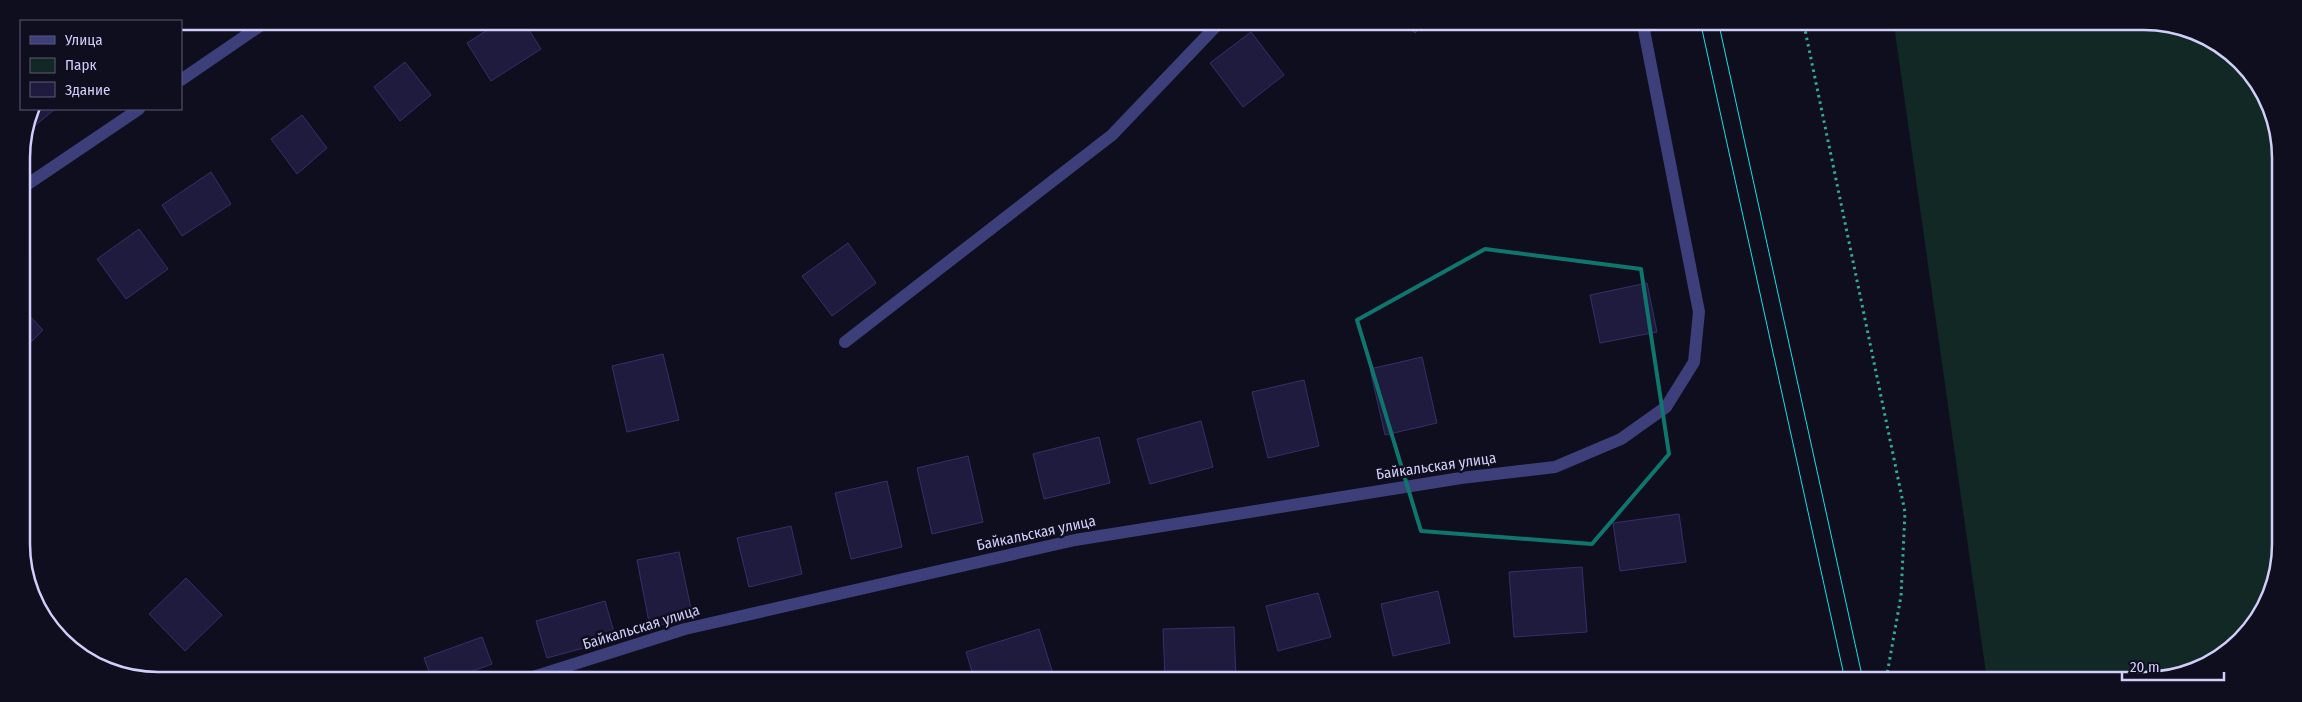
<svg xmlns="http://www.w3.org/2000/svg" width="2302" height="702" viewBox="0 0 2302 702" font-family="'Fira Sans Condensed',sans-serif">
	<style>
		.green { fill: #112825 }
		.building { fill: #1f1b3e; stroke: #362f68 }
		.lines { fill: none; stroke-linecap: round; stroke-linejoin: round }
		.path { stroke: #36a897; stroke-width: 3; stroke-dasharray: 2.5 4; stroke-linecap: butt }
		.street { stroke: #3c3f7a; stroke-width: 12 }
		.tram { stroke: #11e2e5; stroke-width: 1 }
		.marked { fill: none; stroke: #0f766e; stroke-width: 4; stroke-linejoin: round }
		.labels { text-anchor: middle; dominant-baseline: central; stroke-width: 5; stroke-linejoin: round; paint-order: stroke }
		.street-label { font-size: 15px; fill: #d0cffb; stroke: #0f0e1e }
		.rim { fill: none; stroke: #d0cffb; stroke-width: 2.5 }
	</style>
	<rect width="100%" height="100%" fill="#0f0e1e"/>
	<!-- green -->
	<polygon class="green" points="1894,25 2179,26 2241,62 2278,132 2276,579 2234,647 2196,670 2152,680 1987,680"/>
	<!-- building -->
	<g class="building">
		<polygon points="500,22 524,22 541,49 491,81 467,43"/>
		<polygon points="1405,24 1422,24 1415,33"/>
		<polygon points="1251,32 1284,75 1243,107 1210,63"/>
		<polygon points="405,62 431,95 400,121 374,87"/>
		<polygon points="31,109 55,109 31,129 28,124"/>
		<polygon points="302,115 327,148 297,174 271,139"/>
		<polygon points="211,172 231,204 182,236 162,205"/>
		<polygon points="139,229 168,269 126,299 97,259"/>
		<polygon points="848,243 876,283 832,316 802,276"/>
		<polygon points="1647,283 1657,332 1600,343 1590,295"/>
		<polygon points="22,308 43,330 23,350"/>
		<polygon points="663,354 679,420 627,432 612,366"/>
		<polygon points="1422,357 1437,423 1385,435 1370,369"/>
		<polygon points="1304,380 1319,446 1268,458 1252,392"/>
		<polygon points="1201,421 1213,467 1150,484 1137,439"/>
		<polygon points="1099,437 1110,483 1044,499 1033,454"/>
		<polygon points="968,456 983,522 932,534 917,468"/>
		<polygon points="887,481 902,547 851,559 835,493"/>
		<polygon points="1679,514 1686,562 1620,571 1613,523"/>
		<polygon points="791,526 802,574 749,587 737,538"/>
		<polygon points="679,552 693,618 650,627 637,560"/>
		<polygon points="1582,567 1587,632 1514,637 1509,572"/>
		<polygon points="186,578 222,615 185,651 149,614"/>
		<polygon points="1438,591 1450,643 1393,656 1381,604"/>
		<polygon points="1318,593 1331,637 1278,651 1266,606"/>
		<polygon points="605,601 616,639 547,658 536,621"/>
		<polygon points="1234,627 1236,679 1165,678 1163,629"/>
		<polygon points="1039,629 1054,677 974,678 966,652"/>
		<polygon points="482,637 492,664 457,677 431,677 424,658"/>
	</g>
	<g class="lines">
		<!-- path -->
		<polyline class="path" points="1804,25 1905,512 1901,596 1886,680"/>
		<!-- street -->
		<g class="street">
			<polyline points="181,80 267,21"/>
			<polyline points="22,188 139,109"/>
			<polyline points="845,342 1112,135 1218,24"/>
			<polyline points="533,677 685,629 1075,540 1461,478 1555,467 1621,439 1666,407 1694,362 1699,312 1643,25"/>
		</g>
		<!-- tram -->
		<g class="tram">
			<polyline points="1701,25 1845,680"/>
			<polyline points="1719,25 1863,680"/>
		</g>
	</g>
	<!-- marked area -->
	<path class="marked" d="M1485 249 1641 269 1669 454 1592 544 1421 531 1357 320Z"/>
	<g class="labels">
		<!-- street labels -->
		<g class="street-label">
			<text transform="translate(1436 466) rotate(-8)">Байкальская улица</text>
			<text transform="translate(1036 533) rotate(-12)">Байкальская улица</text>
			<text transform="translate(641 627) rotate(-17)">Байкальская улица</text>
		</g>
	</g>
	<!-- crop -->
	<path d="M0 0H2302V702H0ZM158 30H2144A128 128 0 0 1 2272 158V544A128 128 0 0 1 2144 672H158A128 128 0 0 1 30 544V158A128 128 0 0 1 158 30Z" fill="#0f0e1e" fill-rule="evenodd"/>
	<path class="rim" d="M158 30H2144A128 128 0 0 1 2272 158V544A128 128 0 0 1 2144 672H158A128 128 0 0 1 30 544V158A128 128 0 0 1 158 30Z"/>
	<!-- legend -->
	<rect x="20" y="20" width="162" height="90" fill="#0f0e1e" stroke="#5c5b76"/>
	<rect x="30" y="36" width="25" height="8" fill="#3c3f7a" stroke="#5c5b76"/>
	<text x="65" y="45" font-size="15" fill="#d0cffb">Улица</text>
	<rect x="30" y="58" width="25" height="15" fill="#112825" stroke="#5c5b76"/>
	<text x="65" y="70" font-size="15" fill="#d0cffb">Парк</text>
	<rect x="30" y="82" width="25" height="15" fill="#1f1b3e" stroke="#5c5b76"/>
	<text x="65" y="95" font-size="15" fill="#d0cffb">Здание</text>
	<!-- scale -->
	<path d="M2122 672v8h102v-8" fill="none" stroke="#d0cffb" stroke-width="2.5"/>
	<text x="2130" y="672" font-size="15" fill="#d0cffb" stroke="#0f0e1e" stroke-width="4" paint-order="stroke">20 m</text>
</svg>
